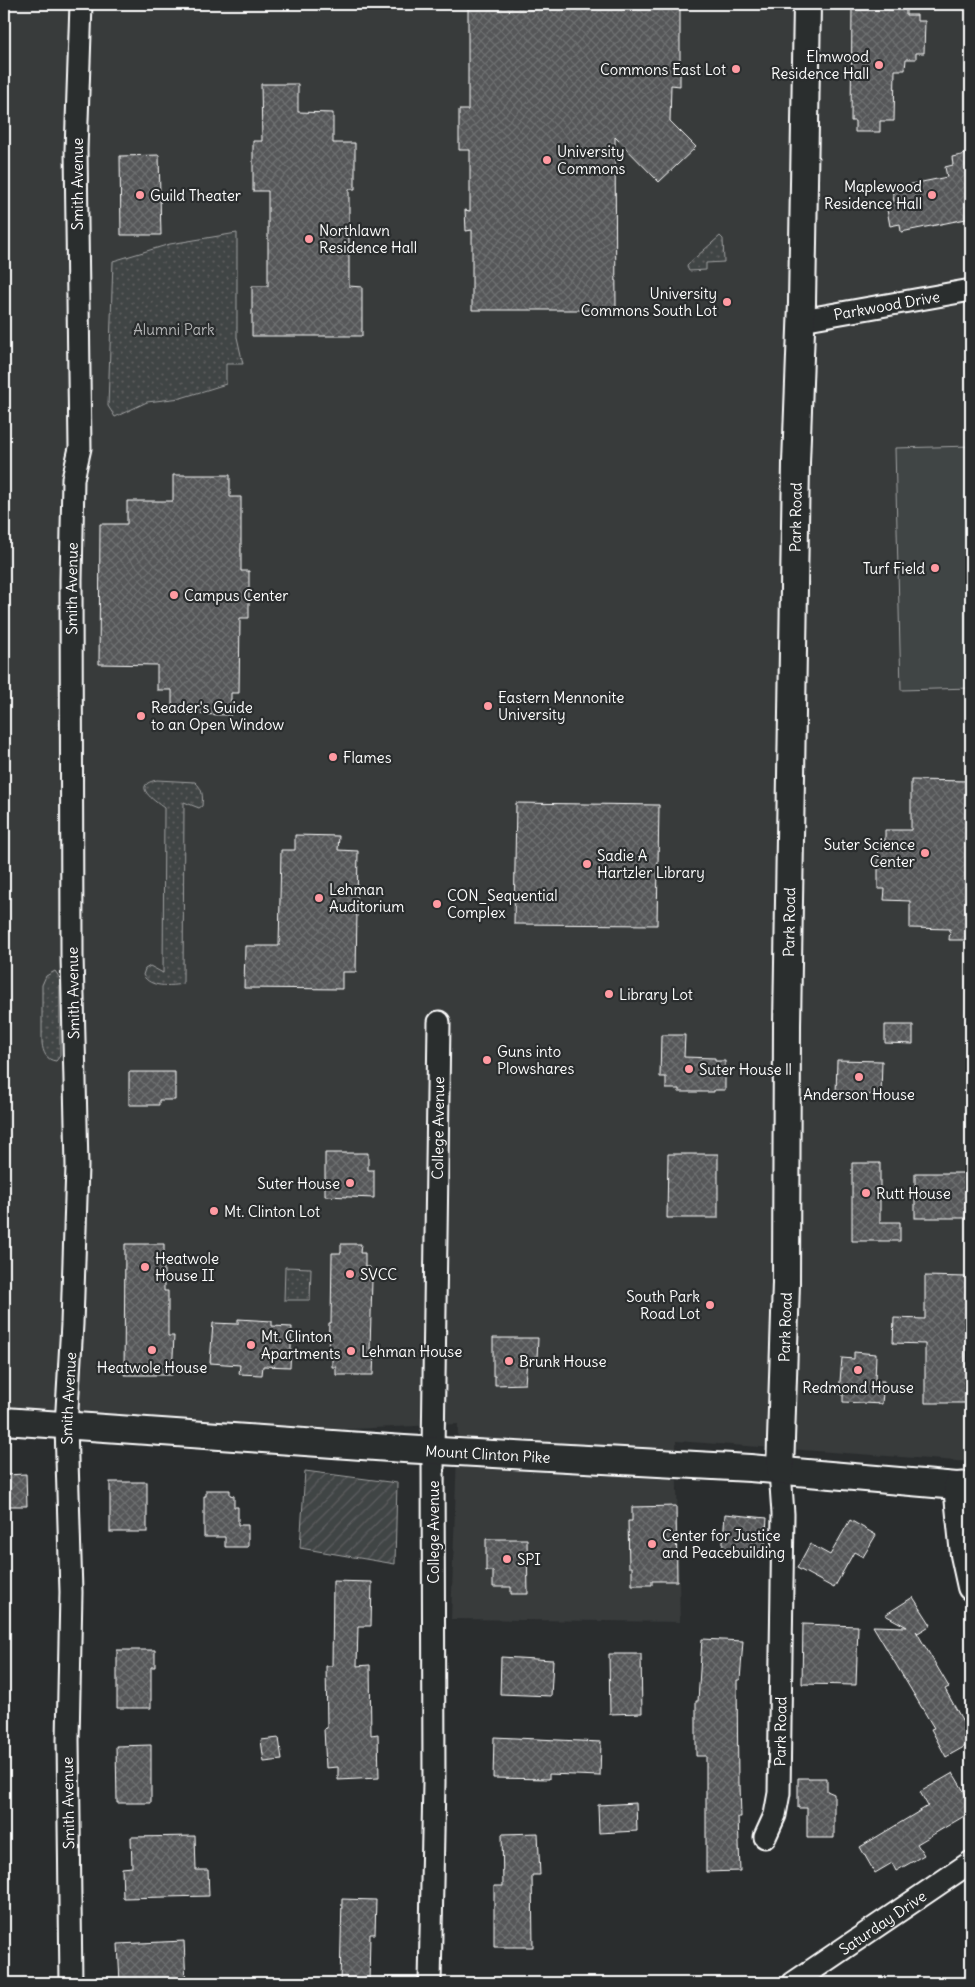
<svg xmlns="http://www.w3.org/2000/svg" width="975" height="1987" viewBox="0 0 975 1987" font-family="Delius,sans-serif">
	<style>
		.built { fill: #373a3b }
		.grass { fill: url(#grass-dots); stroke: #a0a2a2 }
		.garden { fill: url(#garden-furrows); stroke: #a0a2a2 }
		.pitch { fill: #414445; stroke: #a0a2a2 }
		.building { fill: url(#building-cross-hatch); stroke: #fff }
		.lines { fill: none; stroke-linecap: round; stroke-linejoin: round }
		.minor-casing { stroke: #fff; stroke-width: 25 }
		.tertiary-casing { stroke: #fff; stroke-width: 30 }
		.minor { stroke: #2a2d2e; stroke-width: 21 }
		.tertiary { stroke: #2a2d2e; stroke-width: 26 }
		.poi-dot { fill: #ff9aa2; stroke: #2a2d2e; stroke-width: 2 }
		.labels { text-anchor: middle; dominant-baseline: central; stroke-width: 4.5; stroke-linejoin: round; paint-order: stroke }
		.poi-label { font-size: 15px; fill: #fff; stroke: #2a2d2e; text-anchor: start }
		.street-label { font-size: 15px; fill: #fff; stroke: #2a2d2e }
		.park-label { font-size: 15px; fill: #b3b4b5; stroke: #2a2d2e }
	</style>
	<defs>
		<pattern id="grass-dots" width="8" height="8" patternUnits="userSpaceOnUse" patternTransform="scale(1.25)"><rect width="8" height="8" fill="#414445"/><path d="M2 2h.1M6 6h.1" fill="none" stroke="#5e6061" stroke-width="1.8" stroke-linecap="round"/></pattern>
		<pattern id="garden-furrows" width="10" height="10" patternUnits="userSpaceOnUse" patternTransform="scale(1.25)"><rect width="10" height="10" fill="#414445"/><path d="M-1 1l2-2M0 10L10 0M9 11l2-2" fill="none" stroke="#5e6061"/></pattern>
		<pattern id="building-cross-hatch" width="8" height="8" patternUnits="userSpaceOnUse" patternTransform="scale(1.25)"><rect width="8" height="8" fill="#555758"/><path d="M0 0l8 8M0 8l8-8" fill="none" stroke="#6e7071"/></pattern>
	</defs>
	<rect width="100%" height="100%" fill="#2a2d2e"/>
	<filter id="ink" filterUnits="userSpaceOnUse"><feTurbulence type="fractalNoise" baseFrequency=".02" numOctaves="2"/><feDisplacementMap in="SourceGraphic" scale="10" xChannelSelector="R" yChannelSelector="G"/><feConvolveMatrix kernelMatrix="1 2 1 2 8 2 1 2 1" color-interpolation-filters="sRGB"/></filter>
	<g filter="url(#ink)">
		<!-- built -->
		<polygon class="built" points="4,4 971,4 971,1462 676,1441 680,1622 451,1619 458,1424 310,1431 4,1409"/>
		<!-- grass -->
		<g class="grass">
			<polygon points="237,233 237,337 243,364 226,364 226,384 181,398 147,402 115,417 108,406 113,261 170,244"/>
			<polygon points="720,236 723,239 724,262 706,263 706,270 689,271 687,267 688,264"/>
			<path d="M157 780 195 782C203 789 203 796 202 806L199 808 184 802 183 984C170 986 150 988 143 975L145 969 150 966 163 973 164 808C155 801 130 785 157 780Z"/>
			<path d="M55 971 60 978V1056L56 1061C46 1060 43 1052 42 1043V985L46 976Z"/>
			<polygon points="285,1267 311,1268 310,1300 284,1300"/>
		</g>
		<!-- garden -->
		<polygon class="garden" points="305,1471 397,1483 395,1564 300,1548"/>
		<!-- pitch -->
		<polygon class="pitch" points="971,446 971,688 901,690 895,448"/>
		<!-- building -->
		<g class="building">
			<polygon points="468,4 673,4 673,8 680,8 680,86 671,85 670,121 696,147 659,182 615,137 616,310 472,310 472,230 466,231 465,210 470,211 470,150 459,150 459,110 468,110"/>
			<polygon points="852,4 906,4 906,15 917,15 917,21 925,21 924,53 916,53 916,59 906,59 905,70 895,70 894,121 880,121 880,132 855,132 855,121 851,121"/>
			<polygon points="261,84 298,84 298,112 333,113 333,143 355,143 355,189 349,189 349,286 362,287 362,336 252,336 252,286 268,286 268,191 253,191 253,141 262,141"/>
			<polygon points="971,153 971,218 901,232 900,224 890,226 886,204 894,202 892,188 947,177 945,167 953,165 952,157"/>
			<polygon points="159,155 161,235 121,235 120,156"/>
			<polygon points="173,475 230,475 230,497 241,497 241,571 249,571 249,618 240,618 239,693 231,693 231,715 172,714 172,690 157,690 157,665 99,664 100,524 127,524 127,501 173,501"/>
			<polygon points="911,780 971,781 971,940 949,940 950,929 910,928 910,901 884,900 885,889 878,889 878,841 885,841 885,830 911,830"/>
			<polygon points="516,803 659,805 657,925 514,924"/>
			<polygon points="295,835 339,836 338,850 358,851 356,972 342,972 342,989 244,988 245,946 279,946 281,850 295,850"/>
			<polygon points="885,1025 913,1025 913,1044 885,1043"/>
			<polygon points="661,1035 685,1035 684,1057 715,1058 715,1061 725,1061 725,1090 714,1090 714,1092 679,1092 679,1089 666,1089 666,1077 660,1077"/>
			<polygon points="837,1060 882,1061 881,1095 836,1094"/>
			<polygon points="129,1072 175,1072 175,1100 159,1100 159,1105 129,1105"/>
			<polygon points="325,1153 368,1153 368,1170 374,1170 374,1198 325,1196"/>
			<polygon points="668,1154 718,1154 718,1218 667,1218"/>
			<polygon points="852,1163 880,1163 880,1222 900,1222 900,1241 852,1241"/>
			<rect x="915" y="1173" width="56" height="45"/>
			<polygon points="125,1244 164,1244 164,1291 168,1291 168,1336 174,1336 172,1375 124,1375"/>
			<polygon points="341,1244 361,1244 360,1253 365,1253 365,1267 370,1267 369,1280 372,1280 370,1349 374,1349 373,1375 336,1375 336,1367 332,1367 332,1353 328,1353 329,1323 331,1323 332,1253 341,1253"/>
			<polygon points="925,1276 967,1277 966,1403 925,1403 925,1344 893,1343 894,1318 925,1319"/>
			<polygon points="238,1319 272,1321 272,1326 292,1327 290,1367 263,1366 262,1375 239,1374 240,1365 210,1363 213,1323 238,1324"/>
			<polygon points="493,1338 538,1338 537,1359 527,1359 525,1384 495,1385 495,1376 493,1376"/>
			<polygon points="854,1352 876,1354 875,1381 884,1381 882,1404 843,1402 843,1394 839,1393 842,1358 854,1359"/>
			<polygon points="26,1474 27,1506 4,1506 4,1475"/>
			<rect x="110" y="1482" width="37" height="50"/>
			<polygon points="206,1490 230,1490 230,1495 234,1496 234,1507 238,1507 238,1525 248,1525 248,1547 225,1547 225,1537 204,1537 204,1496 206,1496"/>
			<polygon points="676,1506 677,1581 652,1581 652,1585 632,1585 632,1567 629,1567 628,1521 632,1521 632,1507"/>
			<polygon points="725,1514 767,1518 764,1558 722,1555"/>
			<polygon points="850,1520 876,1535 863,1557 854,1552 834,1588 797,1568 810,1544 830,1555"/>
			<polygon points="486,1539 527,1539 528,1594 511,1594 511,1587 493,1587 493,1571 486,1571"/>
			<polygon points="333,1581 372,1582 371,1626 358,1626 357,1666 370,1665 371,1735 378,1734 379,1778 338,1780 338,1767 326,1768 324,1729 327,1728 326,1666 332,1666"/>
			<polygon points="913,1597 931,1625 918,1633 916,1631 949,1687 945,1689 971,1736 971,1743 946,1757 931,1729 934,1728 873,1626 907,1627 885,1615"/>
			<polygon points="803,1624 858,1626 856,1685 802,1684"/>
			<polygon points="702,1639 743,1641 740,1680 737,1680 738,1785 740,1785 741,1817 738,1817 740,1871 706,1872 706,1756 696,1756 696,1701 698,1701"/>
			<polygon points="117,1650 155,1650 155,1667 151,1667 151,1708 117,1708"/>
			<polygon points="609,1654 641,1654 642,1713 610,1714"/>
			<polygon points="501,1657 553,1660 551,1696 500,1694"/>
			<polygon points="494,1737 601,1742 600,1776 549,1774 549,1779 493,1778"/>
			<polygon points="279,1738 282,1760 264,1762 261,1740"/>
			<polygon points="151,1745 151,1803 117,1803 116,1746"/>
			<polygon points="953,1773 971,1803 971,1812 917,1844 924,1855 896,1871 892,1863 875,1873 860,1847 928,1806 920,1792"/>
			<polygon points="798,1778 827,1778 827,1791 834,1794 834,1838 807,1838 807,1808 798,1808"/>
			<polygon points="636,1803 637,1831 599,1833 598,1805"/>
			<polygon points="538,1833 540,1875 532,1875 533,1947 494,1947 494,1886 503,1886 502,1834"/>
			<polygon points="195,1836 196,1870 208,1870 209,1896 123,1898 122,1868 132,1867 131,1837"/>
			<polygon points="342,1899 376,1900 375,1934 370,1934 369,1983 340,1983"/>
			<polygon points="184,1941 186,1983 120,1983 118,1944"/>
		</g>
		<g class="lines">
			<defs>
				<g id="minor">
					<path id="s1" d="M802 320 971 290"/>
					<path id="s2" d="M765 1837 775 1815 779 1793 783 1514 780 1471"/>
					<path id="s3" d="M71 1983 68 1740 71 1592 66 1426 72 1324 77 1166 72 955 71 580 73 479 80 448 76 150 81 4"/>
					<path id="s4" d="M430 1983 434 1782 433 1451 439 1022"/>
					<path id="s5" d="M793 1983 971 1862"/>
				</g>
				<g id="tertiary">
					<path id="s6" d="M4 1421 404 1449 750 1468 957 1486 971 1485"/>
					<path id="s7" d="M780 1471 786 1283 787 1026 796 463 802 303 807 4"/>
					<polyline points="957,1486 964,1555 971,1587"/>
				</g>
			</defs>
			<!-- minor casing -->
			<use href="#minor" class="minor-casing"/>
			<!-- tertiary casing -->
			<use href="#tertiary" class="tertiary-casing"/>
			<!-- minor -->
			<use href="#minor" class="minor"/>
			<!-- tertiary -->
			<use href="#tertiary" class="tertiary"/>
		</g>
	</g>
	<!-- markers -->
	<g class="poi-dot">
		<circle cx="879" cy="65" r="5"/>
		<circle cx="736" cy="69" r="5"/>
		<circle cx="547" cy="160" r="5"/>
		<circle cx="140" cy="195" r="5"/>
		<circle cx="932" cy="195" r="5"/>
		<circle cx="309" cy="239" r="5"/>
		<circle cx="727" cy="302" r="5"/>
		<circle cx="935" cy="568" r="5"/>
		<circle cx="174" cy="595" r="5"/>
		<circle cx="488" cy="706" r="5"/>
		<circle cx="141" cy="716" r="5"/>
		<circle cx="333" cy="757" r="5"/>
		<circle cx="925" cy="853" r="5"/>
		<circle cx="587" cy="864" r="5"/>
		<circle cx="319" cy="898" r="5"/>
		<circle cx="437" cy="904" r="5"/>
		<circle cx="609" cy="994" r="5"/>
		<circle cx="487" cy="1060" r="5"/>
		<circle cx="689" cy="1069" r="5"/>
		<circle cx="859" cy="1077" r="5"/>
		<circle cx="350" cy="1183" r="5"/>
		<circle cx="866" cy="1193" r="5"/>
		<circle cx="214" cy="1211" r="5"/>
		<circle cx="145" cy="1267" r="5"/>
		<circle cx="350" cy="1274" r="5"/>
		<circle cx="710" cy="1305" r="5"/>
		<circle cx="251" cy="1345" r="5"/>
		<circle cx="152" cy="1350" r="5"/>
		<circle cx="351" cy="1351" r="5"/>
		<circle cx="509" cy="1361" r="5"/>
		<circle cx="858" cy="1370" r="5"/>
		<circle cx="652" cy="1544" r="5"/>
		<circle cx="507" cy="1559" r="5"/>
	</g>
	<g class="labels">
		<!-- poi labels -->
		<g class="poi-label">
			<text x="869" y="56" text-anchor="end">Elmwood<tspan x="869" dy="17">Residence Hall</tspan></text>
			<text x="726" y="69" text-anchor="end">Commons East Lot</text>
			<text x="557" y="151">University<tspan x="557" dy="17">Commons</tspan></text>
			<text x="922" y="186" text-anchor="end">Maplewood<tspan x="922" dy="17">Residence Hall</tspan></text>
			<text x="150" y="195">Guild Theater</text>
			<text x="319" y="230">Northlawn<tspan x="319" dy="17">Residence Hall</tspan></text>
			<text x="717" y="293" text-anchor="end">University<tspan x="717" dy="17">Commons South Lot</tspan></text>
			<text x="925" y="568" text-anchor="end">Turf Field</text>
			<text x="184" y="595">Campus Center</text>
			<text x="498" y="697">Eastern Mennonite<tspan x="498" dy="17">University</tspan></text>
			<text x="151" y="707">Reader's Guide<tspan x="151" dy="17">to an Open Window</tspan></text>
			<text x="343" y="757">Flames</text>
			<text x="915" y="844" text-anchor="end">Suter Science<tspan x="915" dy="17">Center</tspan></text>
			<text x="597" y="855">Sadie A<tspan x="597" dy="17">Hartzler Library</tspan></text>
			<text x="329" y="889">Lehman<tspan x="329" dy="17">Auditorium</tspan></text>
			<text x="447" y="895">CON_Sequential<tspan x="447" dy="17">Complex</tspan></text>
			<text x="619" y="994">Library Lot</text>
			<text x="497" y="1051">Guns into<tspan x="497" dy="17">Plowshares</tspan></text>
			<text x="699" y="1069">Suter House ll</text>
			<text x="859" y="1094" text-anchor="middle">Anderson House</text>
			<text x="340" y="1183" text-anchor="end">Suter House</text>
			<text x="876" y="1193">Rutt House</text>
			<text x="224" y="1211">Mt. Clinton Lot</text>
			<text x="155" y="1258">Heatwole<tspan x="155" dy="17">House II</tspan></text>
			<text x="360" y="1274">SVCC</text>
			<text x="700" y="1296" text-anchor="end">South Park<tspan x="700" dy="17">Road Lot</tspan></text>
			<text x="261" y="1336">Mt. Clinton<tspan x="261" dy="17">Apartments</tspan></text>
			<text x="361" y="1351">Lehman House</text>
			<text x="519" y="1361">Brunk House</text>
			<text x="152" y="1367" text-anchor="middle">Heatwole House</text>
			<text x="858" y="1387" text-anchor="middle">Redmond House</text>
			<text x="662" y="1535">Center for Justice<tspan x="662" dy="17">and Peacebuilding</tspan></text>
			<text x="517" y="1559">SPI</text>
		</g>
		<!-- street labels -->
		<g class="street-label">
			<text transform="translate(77 184) rotate(-90)">Smith Avenue</text>
			<text stroke="none"><textPath href="#s1" startOffset="86">Parkwood Drive</textPath></text>
			<text stroke="none"><textPath href="#s7" startOffset="954">Park Road</textPath></text>
			<text stroke="none"><textPath href="#s3" startOffset="1395">Smith Avenue</textPath></text>
			<text stroke="none"><textPath href="#s7" startOffset="549">Park Road</textPath></text>
			<text transform="translate(73 993) rotate(-91)">Smith Avenue</text>
			<text stroke="none"><textPath href="#s4" startOffset="855">College Avenue</textPath></text>
			<text stroke="none"><textPath href="#s7" startOffset="144">Park Road</textPath></text>
			<text stroke="none"><textPath href="#s3" startOffset="585">Smith Avenue</textPath></text>
			<text stroke="none"><textPath href="#s6" startOffset="485">Mount Clinton Pike</textPath></text>
			<text transform="translate(433 1532) rotate(-90)">College Avenue</text>
			<text stroke="none"><textPath href="#s2" startOffset="108">Park Road</textPath></text>
			<text transform="translate(68 1803) rotate(-91)">Smith Avenue</text>
			<text stroke="none"><textPath href="#s5" startOffset="108">Saturday Drive</textPath></text>
		</g>
		<!-- park labels -->
		<g class="park-label">
			<text x="174" y="329">Alumni Park</text>
		</g>
	</g>
	<!-- margin -->
	<rect width="975" height="1987" fill="none" stroke="#2a2d2e" stroke-width="20"/>
	<rect x="10" y="10" width="955" height="1967" fill="none" stroke="#fff" stroke-width="2" filter="url(#ink)"/>
</svg>
